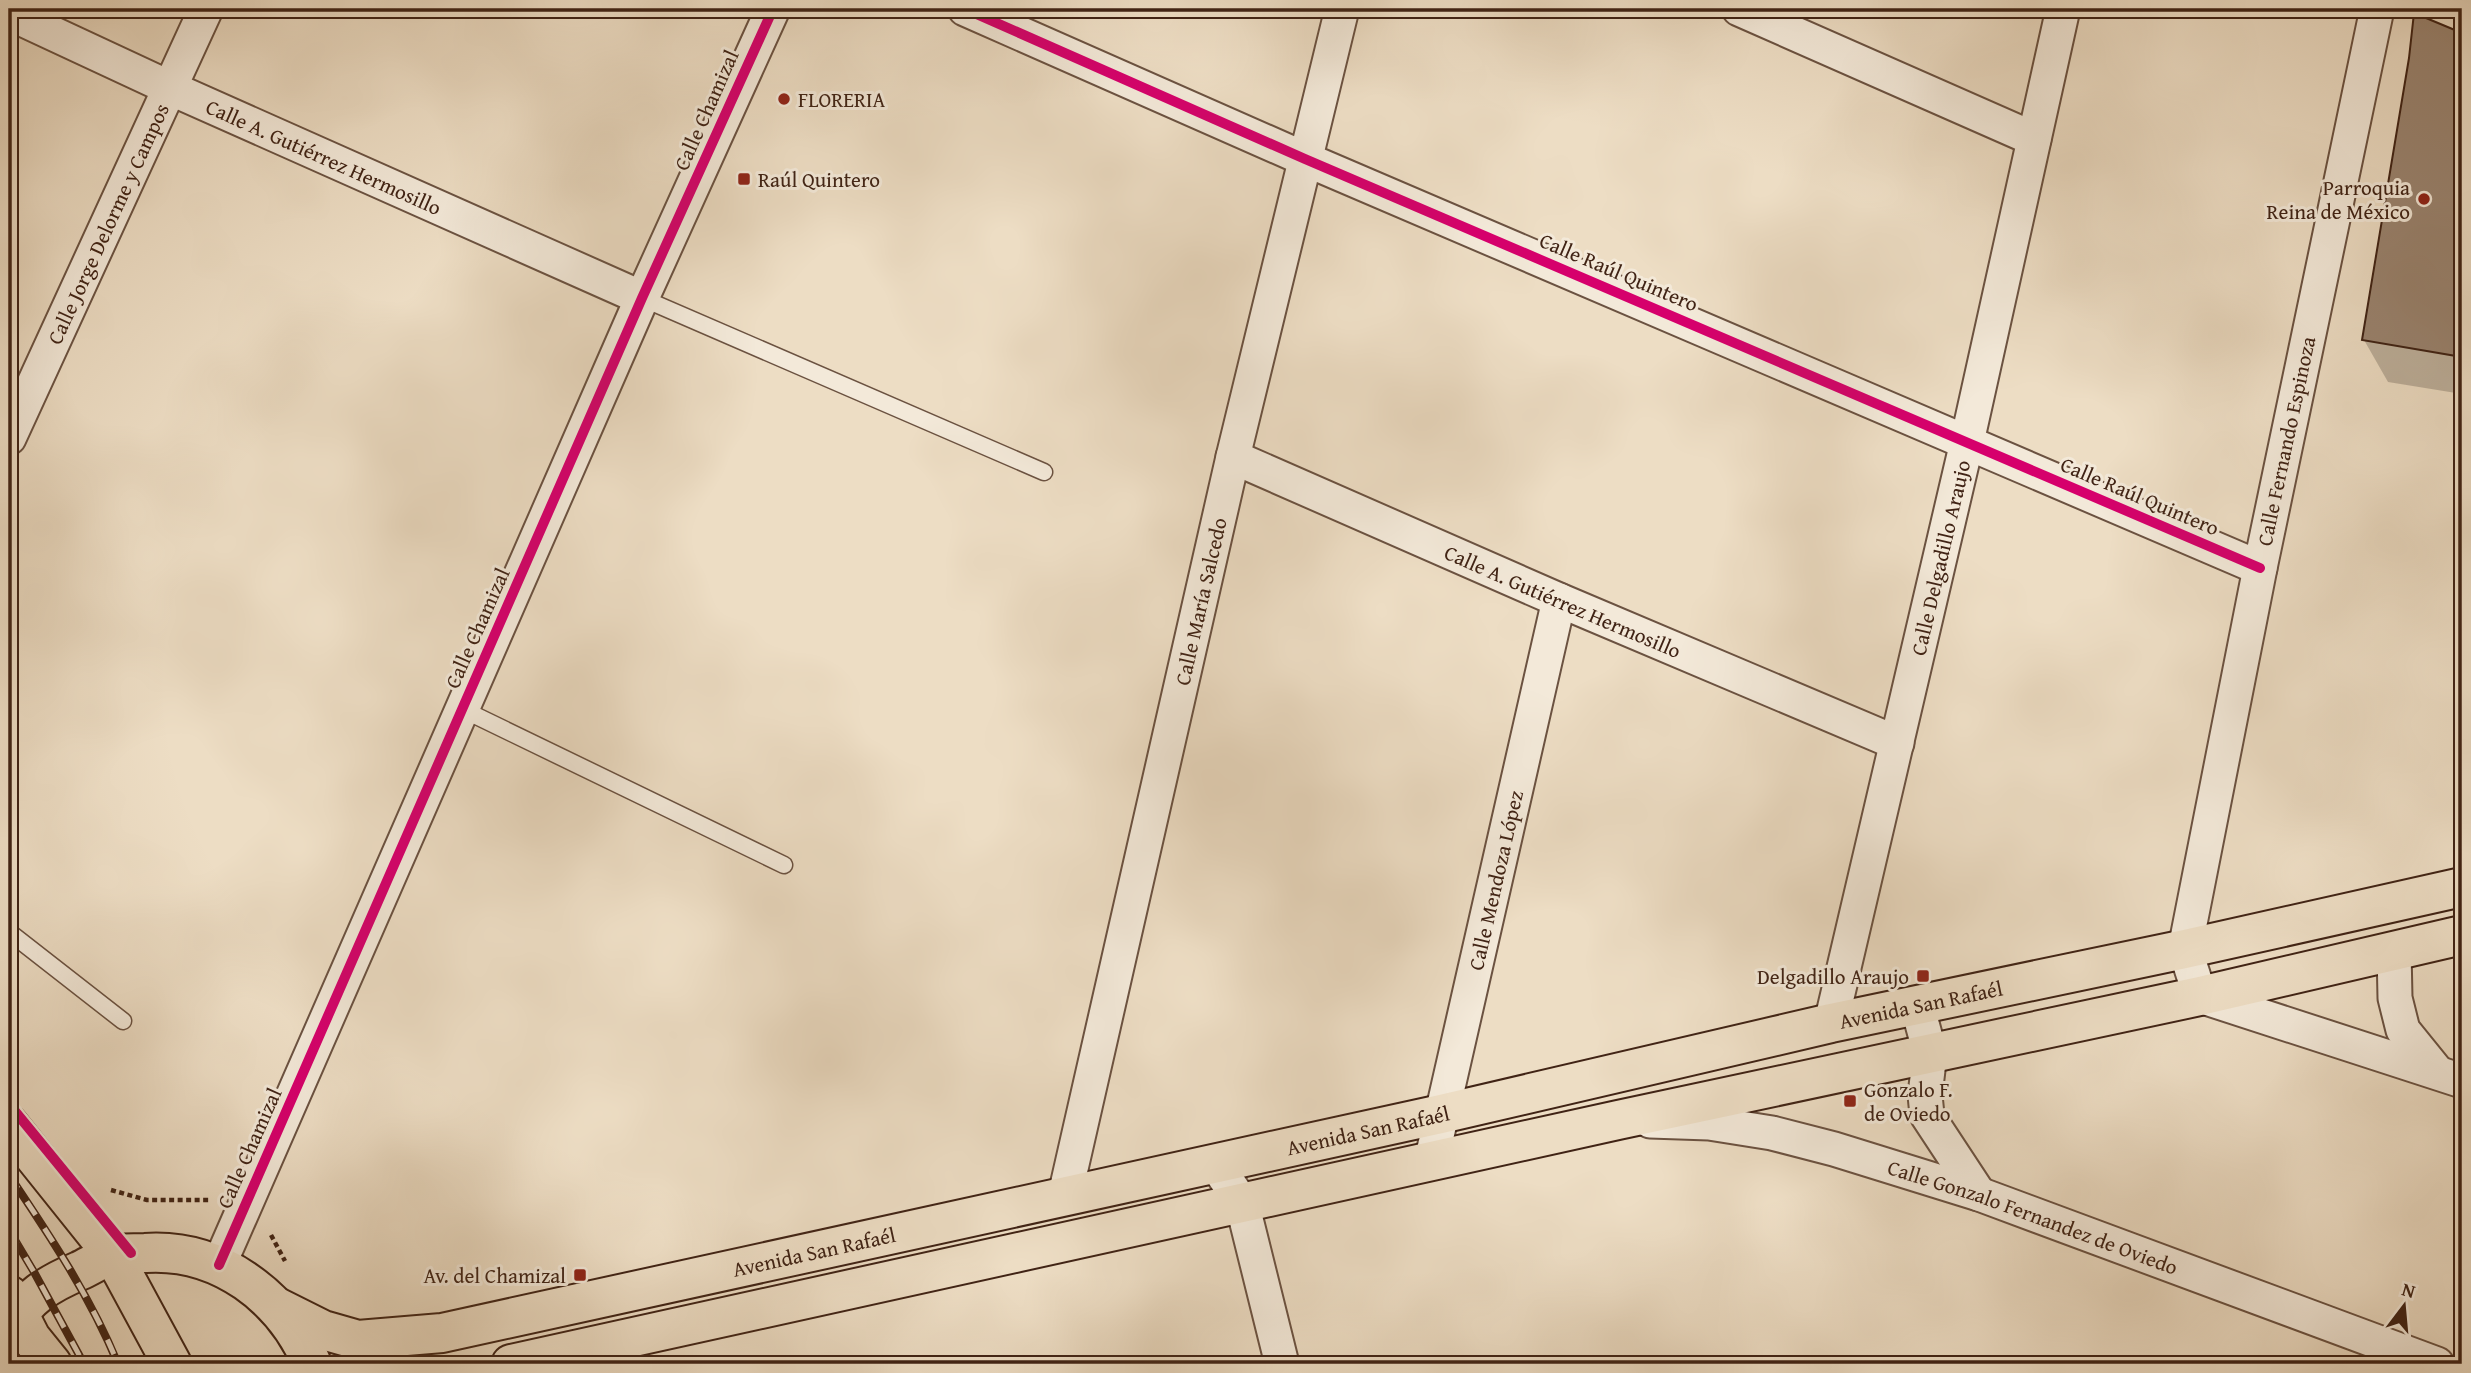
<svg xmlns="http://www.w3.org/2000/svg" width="2471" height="1373" viewBox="0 0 2471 1373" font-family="'Gentium Book Plus',serif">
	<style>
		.shadow { fill: #0003 }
		.building { fill: #9a8470; stroke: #402315; stroke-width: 2 }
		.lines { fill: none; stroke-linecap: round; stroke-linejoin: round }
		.lane-casing { stroke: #6b5241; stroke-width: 19 }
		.street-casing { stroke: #6b5241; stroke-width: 37 }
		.primary-casing { stroke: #402315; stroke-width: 42 }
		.path { stroke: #402315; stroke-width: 4.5; stroke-dasharray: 5 3.5; stroke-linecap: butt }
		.lane { stroke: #f3e9d9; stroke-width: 16 }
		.street { stroke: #f3e9d9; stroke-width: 33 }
		.primary { stroke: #edddc4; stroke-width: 38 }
		.rail-casing { stroke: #402315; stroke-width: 8 }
		.rail { stroke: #f3e9d9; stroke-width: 5; stroke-dasharray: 16; stroke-linecap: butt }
		.cycleway-casing { stroke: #f3e9d9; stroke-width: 15 }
		.cycleway { stroke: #d6006c; stroke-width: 10 }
		.poi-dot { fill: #8f2418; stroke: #f3e9d9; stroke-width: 2.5 }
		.labels { text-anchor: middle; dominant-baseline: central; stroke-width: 6; stroke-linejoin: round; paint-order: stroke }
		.poi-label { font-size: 21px; fill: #402315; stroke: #f3e9d9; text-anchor: start }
		.street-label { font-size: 21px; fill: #402315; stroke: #f3e9d9 }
	</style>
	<rect width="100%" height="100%" fill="#edddc4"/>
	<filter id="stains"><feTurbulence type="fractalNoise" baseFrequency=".00286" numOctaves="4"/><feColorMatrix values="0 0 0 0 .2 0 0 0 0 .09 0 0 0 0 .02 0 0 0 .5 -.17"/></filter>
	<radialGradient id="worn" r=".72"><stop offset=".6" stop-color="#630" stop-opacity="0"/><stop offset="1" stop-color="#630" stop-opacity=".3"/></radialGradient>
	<!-- shadow -->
	<polygon class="shadow" points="2415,15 2462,34 2462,394 2388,382 2364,340 2411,58"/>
	<!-- building -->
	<polygon class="building" points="2414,13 2462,33 2462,357 2362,340 2409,58"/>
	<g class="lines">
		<defs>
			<g id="lane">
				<polyline points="642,298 1044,472"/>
				<polyline points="462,709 784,865"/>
				<polyline points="9,932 123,1021"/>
			</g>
			<g id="street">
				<polyline points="965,9 1305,159 2260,568"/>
				<polyline points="1739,9 2034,139"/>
				<polyline points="2377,9 2260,568 2185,949 2200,996 2462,1081"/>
				<path id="s1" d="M9 13 170 88 642 298"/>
				<path id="s2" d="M9 438 206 9"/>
				<path id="s3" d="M1233 457 1559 600 1897 743"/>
				<polyline points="2394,950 2395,998 2403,1030 2437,1072"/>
				<polyline points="1917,1005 1930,1053 1925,1095 1927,1115 1979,1194"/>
				<path id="s4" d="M1831 1023 1967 442 2063 9"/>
				<path id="s5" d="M1650 1121 1709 1123 1772 1133 1834 1149 1979 1194 2437 1364"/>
				<path id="s6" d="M1431 1162 1559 600"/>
				<polyline points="1215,1163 1242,1203 1282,1364"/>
				<path id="s7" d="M1065 1195 1233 457 1342 9"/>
				<polyline points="219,1265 642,298 773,9"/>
			</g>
			<g id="primary">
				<polyline points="9,1125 113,1255 172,1364"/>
				<polyline points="9,1295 31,1338 52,1364"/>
				<path id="s8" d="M277 1307 323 1330 358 1340 442 1333 1441 1114 1831 1023 2185 949 2462 887"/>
				<path d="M9 1326C30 1296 46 1285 79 1271 90 1266 102 1258 113 1255 123 1253 135 1253 145 1253 220 1248 284 1297 312 1364"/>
				<polyline points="511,1364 1618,1120 2200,996 2462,935"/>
			</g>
		</defs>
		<!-- lane casing -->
		<use href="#lane" class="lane-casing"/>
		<!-- street casing -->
		<use href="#street" class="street-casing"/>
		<!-- primary casing -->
		<use href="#primary" class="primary-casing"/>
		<!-- path -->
		<g class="path">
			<polyline points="111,1190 147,1200 209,1200"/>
			<polyline points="271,1235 285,1261"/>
		</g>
		<!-- lane -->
		<use href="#lane" class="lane"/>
		<!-- street -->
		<use href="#street" class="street"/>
		<!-- primary -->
		<use href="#primary" class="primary"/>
		<defs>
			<g id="rail">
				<path d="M9 1175C50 1236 90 1296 118 1364"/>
				<polyline points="9,1230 34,1272 84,1364"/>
			</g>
		</defs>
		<!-- rail casing -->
		<use href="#rail" class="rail-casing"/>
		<!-- rail -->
		<use href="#rail" class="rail"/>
		<defs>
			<g id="cycleway">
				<polyline points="965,9 1305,159 2260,568"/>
				<polyline points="9,1104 131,1253"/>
				<polyline points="219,1265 642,298 773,9"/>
			</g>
		</defs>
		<!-- cycleway casing -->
		<use href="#cycleway" class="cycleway-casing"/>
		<!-- cycleway -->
		<use href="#cycleway" class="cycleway"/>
	</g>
	<!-- markers -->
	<g class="poi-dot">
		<circle cx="784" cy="99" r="7"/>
		<rect x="737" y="172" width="14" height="14" rx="3.5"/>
		<circle cx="2424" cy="199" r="7"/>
		<rect x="1916" y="969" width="14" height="14" rx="3.5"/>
		<rect x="1843" y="1094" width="14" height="14" rx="3.5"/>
		<rect x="573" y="1268" width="14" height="14" rx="3.5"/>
	</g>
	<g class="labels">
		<!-- poi labels -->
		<g class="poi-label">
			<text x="798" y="99">FLORERIA</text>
			<text x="758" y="179">Raúl Quintero</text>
			<text x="2410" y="187" text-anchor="end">Parroquia<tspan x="2410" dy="24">Reina de México</tspan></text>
			<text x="1909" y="976" text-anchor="end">Delgadillo Araujo</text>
			<text x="1864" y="1089">Gonzalo F.<tspan x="1864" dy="24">de Oviedo</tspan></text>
			<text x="566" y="1275" text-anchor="end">Av. del Chamizal</text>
		</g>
		<!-- street labels -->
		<g class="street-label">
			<text transform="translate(706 110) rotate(-66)">Calle Chamizal</text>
			<text stroke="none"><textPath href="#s1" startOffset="346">Calle A. Gutiérrez Hermosillo</textPath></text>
			<text stroke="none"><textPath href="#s2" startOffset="236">Calle Jorge Delorme y Campos</textPath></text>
			<text transform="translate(1619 272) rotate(23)">Calle Raúl Quintero</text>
			<text transform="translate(2286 441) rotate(-78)">Calle Fernando Espinoza</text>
			<text transform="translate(2140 496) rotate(23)">Calle Raúl Quintero</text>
			<text stroke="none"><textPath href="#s4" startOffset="478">Calle Delgadillo Araujo</textPath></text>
			<text stroke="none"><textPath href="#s7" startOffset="609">Calle María Salcedo</textPath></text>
			<text stroke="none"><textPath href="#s3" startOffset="360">Calle A. Gutiérrez Hermosillo</textPath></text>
			<text transform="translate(477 628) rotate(-66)">Calle Chamizal</text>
			<text stroke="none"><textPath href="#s6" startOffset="289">Calle Mendoza López</textPath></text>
			<text stroke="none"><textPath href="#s8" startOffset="1687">Avenida San Rafaél</textPath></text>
			<text stroke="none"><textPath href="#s8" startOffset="1120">Avenida San Rafaél</textPath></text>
			<text transform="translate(249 1148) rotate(-66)">Calle Chamizal</text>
			<text stroke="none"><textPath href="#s5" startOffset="397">Calle Gonzalo Fernandez de Oviedo</textPath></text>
			<text stroke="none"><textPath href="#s8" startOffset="553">Avenida San Rafaél</textPath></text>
		</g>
	</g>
	<!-- margin -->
	<rect width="2471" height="1373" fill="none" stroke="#edddc4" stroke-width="35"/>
	<rect x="10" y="10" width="2450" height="1352" fill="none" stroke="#402315" stroke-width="3.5"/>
	<rect x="18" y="18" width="2436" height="1338" fill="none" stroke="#402315" stroke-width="2"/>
	<!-- north arrow -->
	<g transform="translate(2404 1306) rotate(16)" stroke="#f3e9d9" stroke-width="5" paint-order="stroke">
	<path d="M0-5L12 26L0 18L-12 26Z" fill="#402315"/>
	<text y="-10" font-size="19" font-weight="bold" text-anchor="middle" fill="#402315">N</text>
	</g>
	<rect width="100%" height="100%" filter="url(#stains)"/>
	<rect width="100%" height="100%" fill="url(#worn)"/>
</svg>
